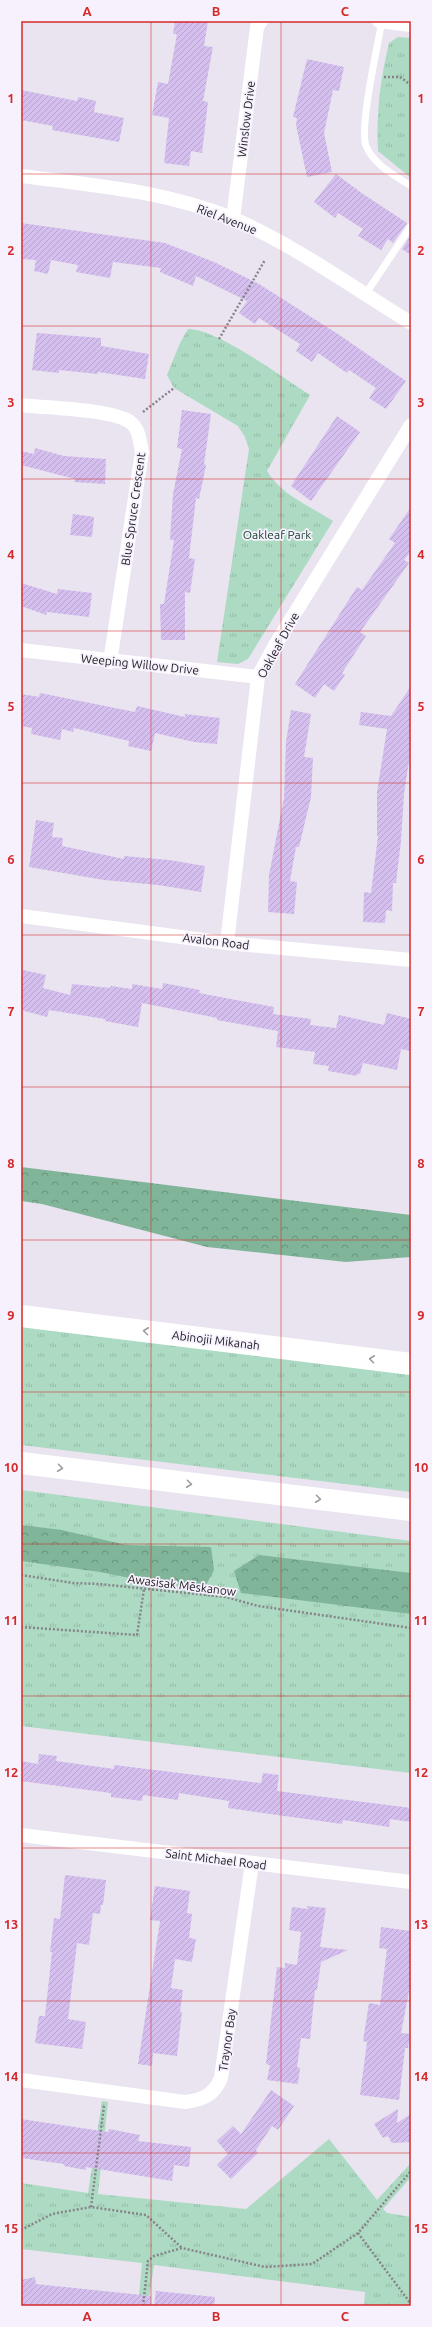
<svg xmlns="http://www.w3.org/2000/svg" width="432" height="2327" viewBox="0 0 432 2327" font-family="Ubuntu,sans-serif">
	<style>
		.grass { fill: url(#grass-tufts) }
		.forest { fill: url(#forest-crowns) }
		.building { fill: url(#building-hatch) }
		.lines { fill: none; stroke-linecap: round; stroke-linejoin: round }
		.path { stroke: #87848c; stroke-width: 2.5; stroke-dasharray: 2 2; stroke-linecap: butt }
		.service { stroke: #fff; stroke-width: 7 }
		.minor { stroke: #fff; stroke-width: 14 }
		.primary { stroke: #fff; stroke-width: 22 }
		.oneway { stroke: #9c9c9d }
		.grid { fill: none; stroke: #d62828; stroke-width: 1; stroke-opacity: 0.55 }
		.labels { text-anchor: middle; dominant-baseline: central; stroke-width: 3.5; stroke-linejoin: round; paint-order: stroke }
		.street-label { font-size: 12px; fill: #242226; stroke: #f7f1fe }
		.park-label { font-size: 12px; fill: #123d2a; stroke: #f7f1fe }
		.neatline { fill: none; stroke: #d62828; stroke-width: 1.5 }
		.grid-label { font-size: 13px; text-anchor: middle; font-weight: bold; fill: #d62828 }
	</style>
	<defs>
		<pattern id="grass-tufts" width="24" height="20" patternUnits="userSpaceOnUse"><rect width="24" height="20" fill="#acdac2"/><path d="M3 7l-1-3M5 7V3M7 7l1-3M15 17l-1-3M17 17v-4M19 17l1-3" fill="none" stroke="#94bba7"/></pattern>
		<pattern id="forest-crowns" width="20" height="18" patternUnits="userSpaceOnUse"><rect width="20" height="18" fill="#81b59a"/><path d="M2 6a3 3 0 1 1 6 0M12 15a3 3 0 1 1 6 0" fill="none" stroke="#69937d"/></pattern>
		<pattern id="building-hatch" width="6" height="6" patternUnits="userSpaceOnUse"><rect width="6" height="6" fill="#d4bfee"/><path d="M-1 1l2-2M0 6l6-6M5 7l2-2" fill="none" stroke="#b6a4cc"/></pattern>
	</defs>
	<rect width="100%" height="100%" fill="#e9e4f0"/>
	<!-- grass -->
	<g class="grass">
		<path d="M398 37 411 38V178L378 151C376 113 380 81 389 43Z"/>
		<path d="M188 329C218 329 283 378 310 395L267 471C280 494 311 507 333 521L248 659 238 664 217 662 249 449 245 437 238 426 174 388 167 375 180 343Z"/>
		<polygon points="21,1326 411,1373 411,1492 21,1445"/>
		<polygon points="21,1490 411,1541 411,1773 21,1726"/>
		<polygon points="102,2101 108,2102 98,2194 246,2209 329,2139 377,2200 411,2163 411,2177 383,2209 387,2213 411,2217 411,2306 364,2306 365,2292 154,2265 148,2306 138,2306 142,2263 21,2249 21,2183 88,2193"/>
	</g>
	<!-- forest -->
	<g class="forest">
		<polygon points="21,1167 411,1215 411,1257 346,1262 207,1247 42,1204 21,1201"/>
		<polygon points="21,1525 62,1530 126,1545 211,1547 214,1570 206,1585 165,1585 100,1572 21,1561"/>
		<polygon points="259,1555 411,1573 411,1614 241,1593 234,1571"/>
	</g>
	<!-- building -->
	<g class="building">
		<polygon points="175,21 208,21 204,46 213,47 203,101 208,102 202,153 191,151 189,166 164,163 169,118 152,115 158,82 168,84 177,34 173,34"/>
		<polygon points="307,59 344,67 339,91 333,90 324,133 332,172 307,177 296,125 297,118 293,117"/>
		<polygon points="21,90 77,101 78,97 96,101 94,112 124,118 119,142 52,130 53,126 21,120"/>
		<polygon points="336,174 363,194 407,223 393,243 388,239 381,250 358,236 363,229 338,213 335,218 314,202"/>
		<polygon points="21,223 165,243 214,262 259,284 338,334 406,381 386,409 369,398 376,388 349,370 347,373 318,353 312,362 296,351 300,344 259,318 255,324 239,313 247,301 196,276 193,286 160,272 161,268 113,262 110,278 76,272 78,265 51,260 48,274 34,271 36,260 21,259"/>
		<polygon points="411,235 411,255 402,249"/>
		<polygon points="37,333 101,338 101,346 149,354 145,379 98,372 98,374 59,370 59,373 32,370"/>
		<polygon points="182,410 211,414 204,464 206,465 199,499 196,498 189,558 195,559 190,593 185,592 185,640 161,640 160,604 164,604 174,540 170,540 173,494 182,449 177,448"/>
		<polygon points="337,416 360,432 311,501 291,486"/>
		<polygon points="35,448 64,456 106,459 105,484 74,482 75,479 21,465 21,451 34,454"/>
		<polygon points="411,507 411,551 404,560 409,563 360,632 366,636 342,673 345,675 334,691 324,684 315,698 295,684 357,587 362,590 395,543 389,539"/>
		<polygon points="73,514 94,517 92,537 70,535"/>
		<polygon points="21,583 57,594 58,589 92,593 89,617 47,612 46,615 21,606"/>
		<polygon points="411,686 409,761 404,794 401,841 396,883 393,883 392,911 386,910 385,923 363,922 364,892 371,893 378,836 377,836 377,792 387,729 359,725 361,712 391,716"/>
		<polygon points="40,693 135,712 137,706 185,717 185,714 220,718 217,744 194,742 155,733 151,751 128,746 129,741 74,728 73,732 62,729 60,740 31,734 32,728 21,726 21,694 39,697"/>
		<polygon points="291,710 311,714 304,757 313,758 311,797 299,847 296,847 290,881 297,882 294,914 268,912 269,875 284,798 286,742"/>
		<polygon points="36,820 54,823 52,837 63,838 62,846 124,859 124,856 169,860 205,866 201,892 158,885 104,880 29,867"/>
		<polygon points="23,970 46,975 43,988 70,995 72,984 110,988 111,986 132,989 132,984 162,989 163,983 200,990 199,993 274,1007 273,1014 311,1019 310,1025 336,1028 339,1015 384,1025 387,1013 411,1019 411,1051 401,1049 397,1070 363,1063 360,1074 357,1074 357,1076 328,1071 329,1066 313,1064 315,1052 276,1047 278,1031 217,1020 217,1018 142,1003 138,1027 105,1021 105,1019 49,1010 47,1017 21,1010 21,979"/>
		<polygon points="39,1754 57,1756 56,1761 114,1769 114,1765 261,1783 263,1773 279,1775 277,1791 411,1808 411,1822 390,1819 389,1827 343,1820 342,1824 228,1808 229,1801 179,1793 178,1800 143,1795 142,1801 111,1797 111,1793 21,1781 21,1761 38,1764"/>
		<polygon points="65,1875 106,1880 103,1905 101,1905 100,1914 93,1913 89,1945 77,1943 68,2019 86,2022 82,2049 35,2043 39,2016 45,2016 52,1952 50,1952 54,1918 60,1919"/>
		<polygon points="155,1886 190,1891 187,1913 192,1914 189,1938 196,1939 192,1962 175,1959 171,1988 183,1990 180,2012 182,2012 177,2056 153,2053 152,2066 138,2064 160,1921 150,1920"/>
		<polygon points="307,1906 326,1908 320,1947 348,1950 321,1962 317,1990 315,1990 310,2039 301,2038 297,2067 300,2068 298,2084 267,2080 270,2065 266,2064 277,1967 285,1968 285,1963 297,1965 301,1932 289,1930 292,1907 308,1909"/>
		<polygon points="381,1927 411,1931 411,1981 401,2033 410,2034 408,2048 405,2048 399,2100 360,2095 367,2042 363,2041 369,2003 380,2005 387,1949 379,1948"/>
		<polygon points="271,2090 294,2106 278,2130 272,2126 256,2150 258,2153 231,2179 217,2165 228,2154 217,2141 233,2126 241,2134"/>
		<polygon points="398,2109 397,2123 411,2114 411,2142 392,2143 388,2136 383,2138 374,2124"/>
		<polygon points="21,2119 108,2132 109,2129 140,2135 138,2141 191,2147 189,2167 174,2165 172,2181 86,2167 86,2170 64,2166 64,2164 21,2158"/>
		<polygon points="35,2277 36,2284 151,2296 151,2306 21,2306 21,2280"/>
		<polygon points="156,2291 215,2297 214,2306 154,2306"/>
	</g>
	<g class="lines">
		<!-- path -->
		<g class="path">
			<polyline points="384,77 400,77 411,85"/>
			<polyline points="219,339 265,260"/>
			<polyline points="143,412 174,388"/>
			<polyline points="21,1575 73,1583 99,1584 226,1597 258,1606 411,1628"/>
			<polyline points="21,1627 137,1635 144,1589"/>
			<polyline points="91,2207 104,2106"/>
			<polyline points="21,2230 52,2214 91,2207 146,2215 182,2248"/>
			<polyline points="358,2233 411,2304"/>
			<polyline points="143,2306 148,2261 154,2256 182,2248 265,2267 312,2264 358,2233 411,2171"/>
		</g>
		<!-- service -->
		<g class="service">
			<path d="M382 21C378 44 359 128 366 146 374 165 394 175 411 186"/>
			<polyline points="365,295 411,226"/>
		</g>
		<!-- minor -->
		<g class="minor">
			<polyline points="379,21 411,25"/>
			<path d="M21 176C93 185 166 191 234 219 293 244 355 289 411 323"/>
			<polyline points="233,219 257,27 261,21"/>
			<path d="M21 405C45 408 112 409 130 422 139 428 140 442 142 452L110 662"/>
			<polyline points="21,650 258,677"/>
			<polyline points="21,916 227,943 411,960"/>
			<polyline points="227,943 258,677 274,647 411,425"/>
			<polyline points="21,1835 411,1882"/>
			<path d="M21 2080 185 2102C203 2100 214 2095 221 2078L252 1863"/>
		</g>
		<!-- primary -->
		<g class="primary">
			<polyline points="21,1316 411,1364"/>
			<polyline points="21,1463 411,1510"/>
		</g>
	</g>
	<!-- one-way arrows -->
	<defs><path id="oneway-chevron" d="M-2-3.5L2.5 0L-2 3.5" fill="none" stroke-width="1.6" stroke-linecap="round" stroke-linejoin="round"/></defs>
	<g class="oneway">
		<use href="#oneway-chevron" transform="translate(146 1331) rotate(-173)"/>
		<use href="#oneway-chevron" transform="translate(372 1359) rotate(-173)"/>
		<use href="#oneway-chevron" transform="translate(60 1468) rotate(7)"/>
		<use href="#oneway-chevron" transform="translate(189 1484) rotate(7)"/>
		<use href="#oneway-chevron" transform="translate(318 1499) rotate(7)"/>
	</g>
	<!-- grid -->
	<path class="grid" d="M151 21V2306M281 21V2306M21 174H411M21 326H411M21 479H411M21 631H411M21 783H411M21 935H411M21 1087H411M21 1240H411M21 1392H411M21 1544H411M21 1696H411M21 1848H411M21 2001H411M21 2153H411"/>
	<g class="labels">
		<!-- street labels -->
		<g class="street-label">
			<text transform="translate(246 119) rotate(-83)">Winslow Drive</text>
			<text transform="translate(227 219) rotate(21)">Riel Avenue</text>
			<text transform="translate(133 509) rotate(-82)">Blue Spruce Crescent</text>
			<text transform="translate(278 645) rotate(-61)">Oakleaf Drive</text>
			<text transform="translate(140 664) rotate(6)">Weeping Willow Drive</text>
			<text transform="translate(216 941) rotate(7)">Avalon Road</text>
			<text transform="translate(216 1340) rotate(7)">Abinojii Mikanah</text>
			<text transform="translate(182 1585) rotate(7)">Awasisak Mēskanow</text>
			<text transform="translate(216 1859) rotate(7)">Saint Michael Road</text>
			<text transform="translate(227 2040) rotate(-82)">Traynor Bay</text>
		</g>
		<!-- park labels -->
		<g class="park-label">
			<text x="277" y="534">Oakleaf Park</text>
		</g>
	</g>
	<!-- border -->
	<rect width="432" height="2327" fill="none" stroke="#f7f1fe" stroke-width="44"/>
	<rect x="22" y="22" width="388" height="2283" class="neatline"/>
	<g class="grid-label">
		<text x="87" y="16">A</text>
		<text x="216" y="16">B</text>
		<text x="345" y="16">C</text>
		<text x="11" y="103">1</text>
		<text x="421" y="103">1</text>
		<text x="11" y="255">2</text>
		<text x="421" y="255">2</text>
		<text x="11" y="407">3</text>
		<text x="421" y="407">3</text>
		<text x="11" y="559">4</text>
		<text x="421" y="559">4</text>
		<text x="11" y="711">5</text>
		<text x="421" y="711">5</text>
		<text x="11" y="864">6</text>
		<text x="421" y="864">6</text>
		<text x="11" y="1016">7</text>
		<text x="421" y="1016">7</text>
		<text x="11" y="1168">8</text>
		<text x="421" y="1168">8</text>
		<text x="11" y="1320">9</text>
		<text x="421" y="1320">9</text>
		<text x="11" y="1472">10</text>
		<text x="421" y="1472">10</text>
		<text x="11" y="1625">11</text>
		<text x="421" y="1625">11</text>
		<text x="11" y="1777">12</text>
		<text x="421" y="1777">12</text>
		<text x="11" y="1929">13</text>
		<text x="421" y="1929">13</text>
		<text x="11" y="2081">14</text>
		<text x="421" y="2081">14</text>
		<text x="11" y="2233">15</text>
		<text x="421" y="2233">15</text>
		<text x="87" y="2321">A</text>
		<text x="216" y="2321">B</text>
		<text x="345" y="2321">C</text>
	</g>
</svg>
